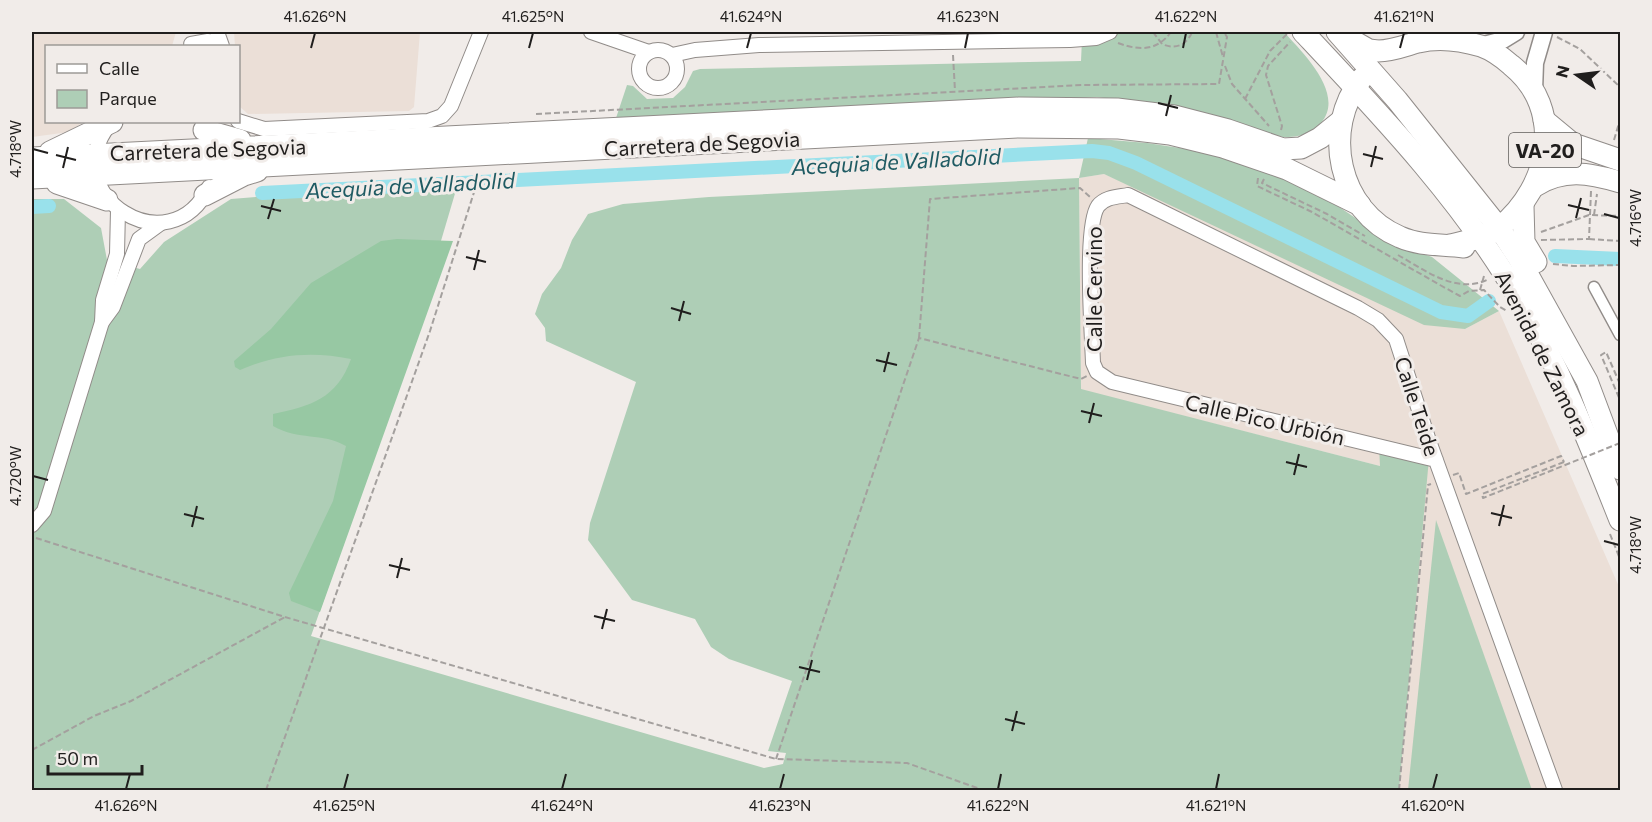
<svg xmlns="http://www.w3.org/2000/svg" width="1652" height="822" viewBox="0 0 1652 822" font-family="Commissioner,sans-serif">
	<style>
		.built { fill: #ebdfd7 }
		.green { fill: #aeceb6 }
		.forest { fill: #97c8a3 }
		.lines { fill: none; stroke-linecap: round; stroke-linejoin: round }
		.canal { stroke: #99e1eb; stroke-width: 14 }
		.pedestrian-casing { stroke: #918c89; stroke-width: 13 }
		.minor-casing { stroke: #918c89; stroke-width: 16 }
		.tertiary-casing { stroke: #918c89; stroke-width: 19 }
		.primary-casing { stroke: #918c89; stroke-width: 23 }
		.trunk-casing { stroke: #918c89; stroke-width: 23 }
		.path { stroke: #a4a09e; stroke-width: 2; stroke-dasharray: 6 3; stroke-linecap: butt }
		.pedestrian { stroke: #fff; stroke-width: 10 }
		.minor { stroke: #fff; stroke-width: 14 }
		.tertiary { stroke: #fff; stroke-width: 16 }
		.primary { stroke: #fff; stroke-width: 21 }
		.trunk { stroke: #fff; stroke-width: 21 }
		.path-bridge { stroke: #a4a09e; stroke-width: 2; stroke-dasharray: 6 3; stroke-linecap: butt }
		.ticks { fill: none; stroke: #201e1d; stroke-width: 2 }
		.labels { text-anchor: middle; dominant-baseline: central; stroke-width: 6; stroke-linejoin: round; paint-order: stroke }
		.shield { fill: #f1ece9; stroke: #5f5c5a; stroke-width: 1.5 }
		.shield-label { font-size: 20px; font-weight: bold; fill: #201e1d }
		.street-label { font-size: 21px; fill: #201e1d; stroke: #f1ece9 }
		.water-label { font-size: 22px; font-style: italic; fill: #1f5b63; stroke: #f1ece9 }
		.neatline { fill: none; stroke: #201e1d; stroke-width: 2 }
		.ticks-label { font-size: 15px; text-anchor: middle; fill: #201e1d }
	</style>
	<rect width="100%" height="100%" fill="#f1ece9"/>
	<!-- built -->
	<g class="built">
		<polygon points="32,32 176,32 172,46 46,46 46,122 83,122 69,132 32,137"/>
		<polygon points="234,32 420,32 414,107 409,111 248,114 239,106 238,46 235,46"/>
		<polygon points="1104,174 1465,329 1499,311 1620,589 1620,790 1339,790 1380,466 1081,390 1079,178"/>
	</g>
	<!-- green -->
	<g class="green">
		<path d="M1110 32H1284C1302 52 1346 94 1321 123 1309 135 1299 137 1283 137L1164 107 1097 97 615 121 627 85 633 86 647 99 673 98 685 87 693 71 700 69 1081 61 1082 39Z"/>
		<polygon points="1088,138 1147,143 1219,154 1285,176 1329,200 1392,243 1432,257 1499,311 1465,329 1424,325 1104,174 1079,178 1081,389 1380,466 1379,446 1429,458 1399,790 32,790 32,199 64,199 101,228 107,260 140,269 164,242 231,199 459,180 391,410 311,636 764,768 783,764 786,753 768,751 792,681 729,659 711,647 695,619 632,600 588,540 590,523 636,382 546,341 545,328 535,314 542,294 561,268 572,240 588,214 623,204 709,197 1079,178"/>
		<polygon points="1436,520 1532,790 1408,790"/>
	</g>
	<!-- forest -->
	<path class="forest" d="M397 239 453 241 320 612 291 601 289 593 333 501 346 446C322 432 299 441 273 426V414C310 406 337 399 351 359 312 351 276 354 240 370L235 367 234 361 271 329 311 283 381 241Z"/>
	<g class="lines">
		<!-- canal -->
		<g class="canal">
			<polyline points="262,193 1092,151 1109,153 1136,163 1441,312 1468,316 1489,301"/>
			<polyline points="32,207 49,206"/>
			<polyline points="1555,256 1620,259"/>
		</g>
		<defs>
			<polyline id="pedestrian" points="1594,287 1620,335"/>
			<g id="minor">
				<polyline points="217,32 222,46"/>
				<polyline points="591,32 649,52"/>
				<polyline points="191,44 208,41 215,46"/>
				<circle cx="658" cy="69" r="19"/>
				<polyline points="672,55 695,50 759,45 1070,40 1096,38 1110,32"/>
				<polyline points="238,121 264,129 428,121 442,116 451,106 481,32"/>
				<path d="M109 125C55 195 170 268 209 187"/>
				<polyline points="102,322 113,307 139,239 161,223"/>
				<path d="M1436 460 1112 382 1097 372 1093 363C1092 333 1084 226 1098 206 1105 197 1117 197 1128 195L1358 308 1378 320 1396 339 1429 441 1555 790"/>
				<polyline points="32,525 44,511 102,322 103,300 117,254 118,210"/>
			</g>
			<g id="tertiary">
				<polyline points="1480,46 1503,40 1516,32"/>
				<polyline points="1534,91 1535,63 1544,32"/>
			</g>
			<g id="primary">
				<polyline points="204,130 240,140"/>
				<polyline points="50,152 112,122"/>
				<polyline points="32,158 1019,108 1117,109 1174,116 1228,130 1283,149 1301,148 1320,138 1341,121"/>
				<polyline points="32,178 1018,127 1119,128 1170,134 1223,147 1287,169 1360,205"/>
				<polyline points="57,183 107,200"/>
				<polyline points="205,195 244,175 257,171"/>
			</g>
			<g id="trunk">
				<path d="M1303 32C1380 114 1464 202 1520 300 1561 370 1590 445 1620 520"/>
				<polyline points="1337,32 1397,100 1499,228 1518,257 1587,381 1620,469"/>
				<path d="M1348 38 1369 50 1378 51C1392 51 1404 46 1418 42 1438 37 1461 40 1481 46 1492 50 1502 57 1511 65 1566 109 1550 187 1500 227 1486 238 1467 241 1450 245"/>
				<path d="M1362 78C1321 129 1338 211 1400 237 1420 246 1442 244 1464 247"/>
				<polyline points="1544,120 1573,144 1620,160"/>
				<path d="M1535 186C1564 168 1589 173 1620 182"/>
				<polyline points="1523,206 1524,242 1536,262"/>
			</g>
		</defs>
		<!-- pedestrian casing -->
		<use href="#pedestrian" class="pedestrian-casing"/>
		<!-- minor casing -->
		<use href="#minor" class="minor-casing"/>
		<!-- tertiary casing -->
		<use href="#tertiary" class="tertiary-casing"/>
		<!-- primary casing -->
		<use href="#primary" class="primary-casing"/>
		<!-- trunk casing -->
		<use href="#trunk" class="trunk-casing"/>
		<!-- path -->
		<g class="path">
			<path d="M1153 32 1162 44C1175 50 1187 45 1192 32"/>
			<polyline points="1216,32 1223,57"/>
			<polyline points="1557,37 1580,49 1620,87"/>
			<path d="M1118 43C1140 51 1157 51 1171 32"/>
			<polyline points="953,55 955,91"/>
			<polyline points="1225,66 1232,84 1269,126"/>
			<polyline points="1245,99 1270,51 1287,34"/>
			<polyline points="536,114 1082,85 1219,84 1227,37 1224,32"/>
			<polyline points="1281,130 1282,126 1266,75 1268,66 1290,42"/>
			<polyline points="1614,140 1620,120"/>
			<polyline points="1258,178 1257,186 1312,212 1440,285 1460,296 1469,291 1484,290 1500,307 1507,311"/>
			<polyline points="1264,179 1262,183 1327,214 1365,236"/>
			<polyline points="1594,215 1597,194"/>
			<polyline points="1541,232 1589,215 1620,216"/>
			<polyline points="1589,239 1620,241"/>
			<polyline points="1541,240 1589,239 1591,191"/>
			<path d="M1398 255C1426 271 1457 295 1489 279"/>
			<polyline points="1553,264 1573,266 1620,265"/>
			<polyline points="1480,290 1484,276"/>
			<polyline points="919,338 930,199 1080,188 1090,197"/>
			<polyline points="1620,384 1606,352 1601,355 1620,400"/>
			<polyline points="1453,475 1459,473 1466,494 1561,456 1564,462"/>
			<polyline points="1610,534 1620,559"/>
			<polyline points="36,538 285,617 776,759 907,763 983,790"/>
			<polyline points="32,750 94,716 131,701 285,617"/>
			<polyline points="776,759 919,338 1081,379 1087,376"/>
			<polyline points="266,790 430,331 475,189"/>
			<polyline points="1399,790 1428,485 1431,484"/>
		</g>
		<!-- pedestrian -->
		<use href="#pedestrian" class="pedestrian"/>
		<!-- minor -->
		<use href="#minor" class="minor"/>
		<!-- tertiary -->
		<use href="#tertiary" class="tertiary"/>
		<!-- primary -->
		<use href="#primary" class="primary"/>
		<!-- trunk -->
		<use href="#trunk" class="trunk"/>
		<!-- path-bridge -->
		<polyline class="path-bridge" points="1564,462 1482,494 1483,498 1620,443"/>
	</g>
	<!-- ticks -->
	<path class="ticks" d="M311 48 315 33M529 48 533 33M747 48 751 33M965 48 968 33M1183 48 1186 33M1400 48 1404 33M1158 103 1178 108M1166 116 1171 95M33 149 48 153M1363 154 1383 159M56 155 76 160M1371 167 1376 146M63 168 68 147M1568 205 1589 210M261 206 281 211M1604 214 1619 218M1576 218 1581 198M268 219 274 199M466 257 486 262M474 270 479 250M671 308 691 314M679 321 684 301M876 360 897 365M884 372 889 352M1081 411 1102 416M1089 423 1094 403M1286 462 1307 467M1294 475 1299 454M33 476 48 480M1491 513 1512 518M184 514 204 519M1499 526 1504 505M192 527 197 506M1604 541 1619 545M389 565 410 570M397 578 402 558M594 616 615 621M602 629 607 609M799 667 820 672M807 680 812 660M1005 719 1025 724M1012 731 1017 711M126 789 130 774M344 789 348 774M562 789 566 774M780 789 784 774M998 789 1001 774M1216 789 1219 774M1433 789 1437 774"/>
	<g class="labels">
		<!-- shield labels -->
		<rect class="shield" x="1509" y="133" width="72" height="34" rx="4.5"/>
		<g class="shield-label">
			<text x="1545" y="150">VA-20</text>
		</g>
		<!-- street labels -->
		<g class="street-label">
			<text transform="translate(702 143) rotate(-3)">Carretera de Segovia</text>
			<text transform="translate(208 149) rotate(-2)">Carretera de Segovia</text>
			<text transform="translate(1093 289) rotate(-90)">Calle Cervino</text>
			<text transform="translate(1543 353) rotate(63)">Avenida de Zamora</text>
			<text transform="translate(1418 406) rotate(72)">Calle Teide</text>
			<text transform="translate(1265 419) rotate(13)">Calle Pico Urbión</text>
		</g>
		<!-- water labels -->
		<g class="water-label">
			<text transform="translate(896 161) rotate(-3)">Acequia de Valladolid</text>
			<text transform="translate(410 185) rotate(-3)">Acequia de Valladolid</text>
		</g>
	</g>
	<!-- border -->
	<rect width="1652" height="822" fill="none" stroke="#f1ece9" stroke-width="66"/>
	<!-- legend -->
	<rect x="45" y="45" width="195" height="78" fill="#f1ece9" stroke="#9d9a97" stroke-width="1.5"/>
	<rect x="57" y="64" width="30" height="9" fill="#ffffff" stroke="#9d9a97" stroke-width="1.5"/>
	<text x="99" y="75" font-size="18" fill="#201e1d">Calle</text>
	<rect x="57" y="90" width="30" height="18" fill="#aeceb6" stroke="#9d9a97" stroke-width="1.5"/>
	<text x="99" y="105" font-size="18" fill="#201e1d">Parque</text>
	<!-- north arrow -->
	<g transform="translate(1577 75) rotate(284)" stroke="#f1ece9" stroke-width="4.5" paint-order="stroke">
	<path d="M0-4.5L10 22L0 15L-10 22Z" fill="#201e1d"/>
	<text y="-9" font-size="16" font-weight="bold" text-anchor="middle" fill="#201e1d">N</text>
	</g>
	<!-- scale -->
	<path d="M48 765v9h94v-9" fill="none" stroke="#201e1d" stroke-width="3"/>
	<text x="57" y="765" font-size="18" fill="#201e1d" stroke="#f1ece9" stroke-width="4.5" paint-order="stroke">50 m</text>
	<rect x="33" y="33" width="1586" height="756" class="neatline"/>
	<g class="ticks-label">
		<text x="315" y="22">41.626°N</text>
		<text x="533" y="22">41.625°N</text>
		<text x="751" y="22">41.624°N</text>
		<text x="968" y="22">41.623°N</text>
		<text x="1186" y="22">41.622°N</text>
		<text x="1404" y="22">41.621°N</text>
		<text transform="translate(16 149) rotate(-90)" y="5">4.718°W</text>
		<text transform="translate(1636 218) rotate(-90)" y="5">4.716°W</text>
		<text transform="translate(16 476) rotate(-90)" y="5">4.720°W</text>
		<text transform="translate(1636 545) rotate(-90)" y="5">4.718°W</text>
		<text x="126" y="811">41.626°N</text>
		<text x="344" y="811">41.625°N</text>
		<text x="562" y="811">41.624°N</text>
		<text x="780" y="811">41.623°N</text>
		<text x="998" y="811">41.622°N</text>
		<text x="1216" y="811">41.621°N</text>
		<text x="1433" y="811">41.620°N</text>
	</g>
</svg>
